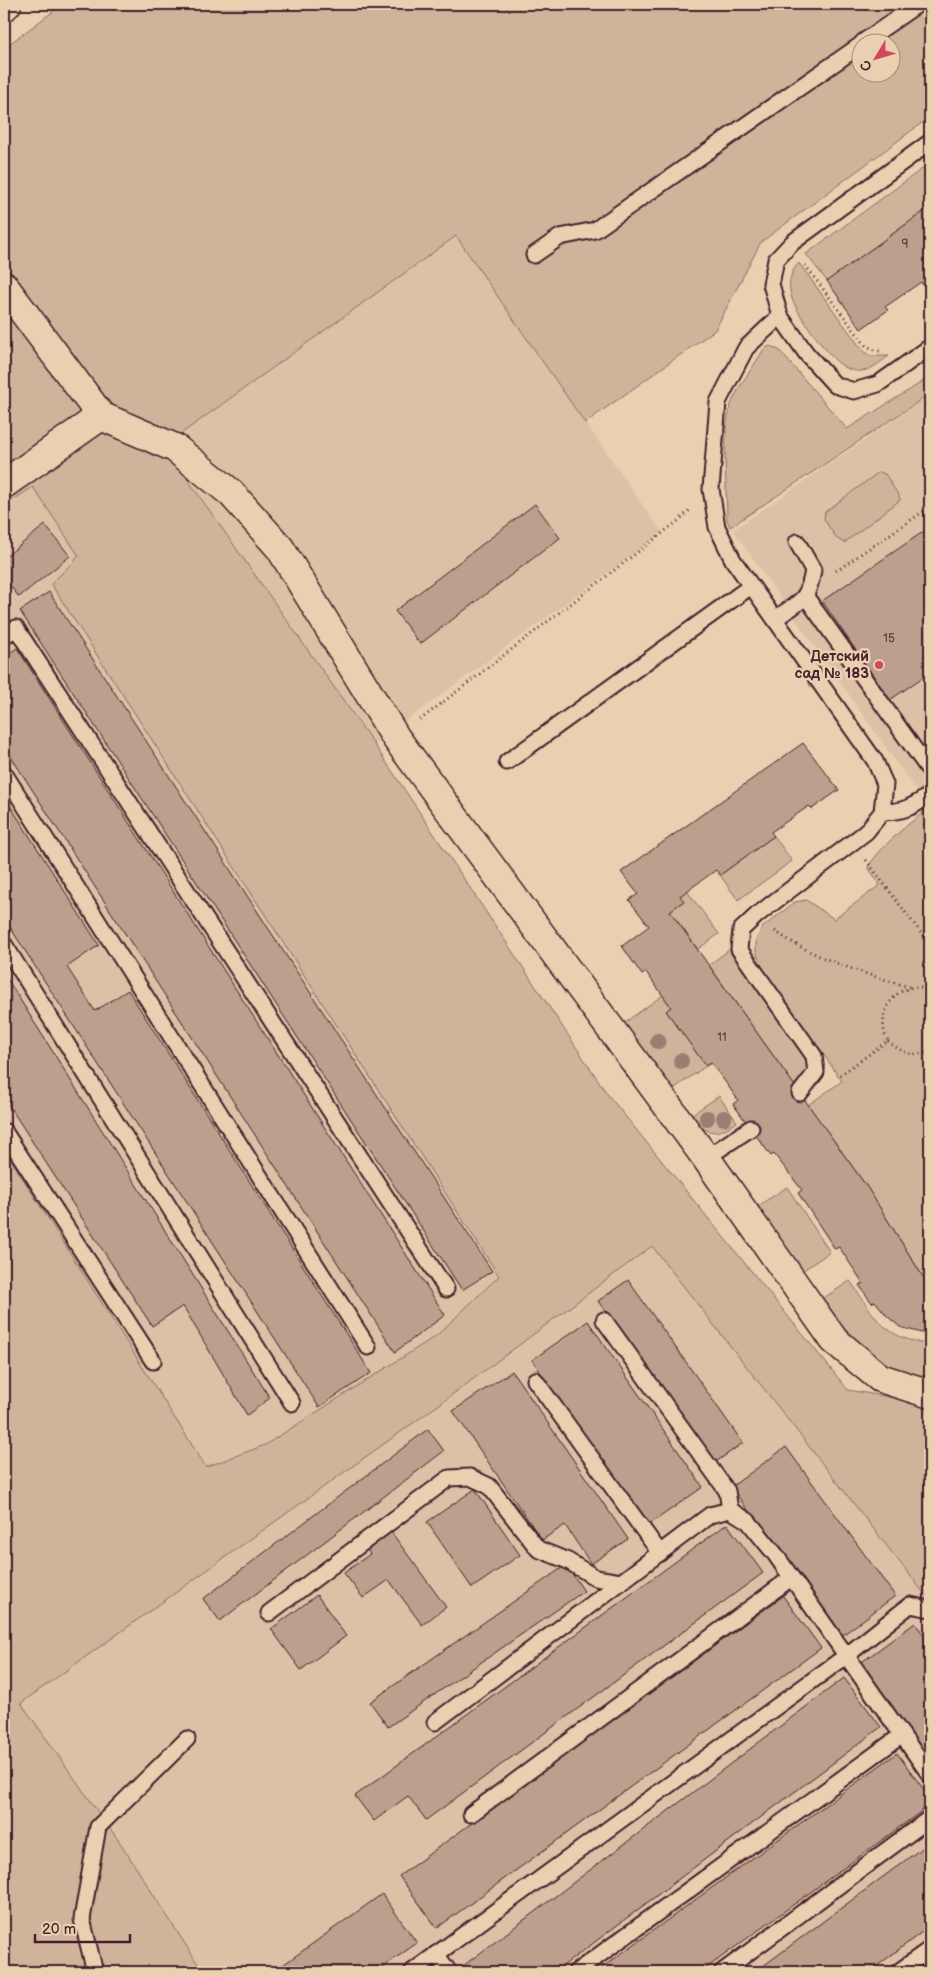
<svg xmlns="http://www.w3.org/2000/svg" width="934" height="1976" viewBox="0 0 934 1976" font-family="'Balsamiq Sans',sans-serif">
	<style>
		.built { fill: #dcc1a6 }
		.green { fill: #cfb49b; stroke: #8c6a63; fill-rule: evenodd }
		.building { fill: #bc9f8c; stroke: #4a1f2b }
		.lines { fill: none; stroke-linecap: round; stroke-linejoin: round }
		.service-casing { stroke: #4a1f2b; stroke-width: 19 }
		.minor-casing { stroke: #4a1f2b; stroke-width: 31 }
		.path { stroke: #4a1f2b; stroke-width: 3; stroke-dasharray: 1 4; stroke-linecap: butt }
		.service { stroke: #e9d0b1; stroke-width: 15 }
		.minor { stroke: #e9d0b1; stroke-width: 28 }
		.tree { fill: #9d7b71 }
		.poi-dot { fill: #d1495b; stroke: #e9d0b1; stroke-width: 2 }
		.labels { text-anchor: middle; dominant-baseline: central; stroke-width: 5; stroke-linejoin: round; paint-order: stroke }
		.number-label { font-size: 12px; fill: #663f43 }
		.poi-label { font-size: 15px; font-weight: bold; fill: #4a1f2b; stroke: #e9d0b1; text-anchor: end }
	</style>
	<rect width="100%" height="100%" fill="#e9d0b1"/>
	<filter id="ink" filterUnits="userSpaceOnUse"><feTurbulence type="fractalNoise" baseFrequency=".02" numOctaves="2"/><feDisplacementMap in="SourceGraphic" scale="10" xChannelSelector="R" yChannelSelector="G"/><feConvolveMatrix kernelMatrix="1 2 1 2 8 2 1 2 1" color-interpolation-filters="sRGB"/></filter>
	<g filter="url(#ink)">
		<!-- built -->
		<g class="built">
			<polygon points="456,236 662,533 374,744 164,446"/>
			<polygon points="930,395 930,810 733,530"/>
			<polygon points="33,487 79,556 51,584 499,1276 436,1336 265,1445 206,1467 4,1149 4,506"/>
			<polygon points="653,1246 930,1601 930,1972 203,1972 121,1844 20,1703 437,1406"/>
		</g>
		<!-- green -->
		<g class="green">
			<path d="M63 4H930V117L761 242 715 330 585 423 456 236 164 446 374 744 608 1095 848 1390 930 1404V1601L652 1246 437 1406 21 1703 121 1844 203 1972H4V1149L206 1467 265 1445 436 1336 499 1276 51 584 79 556 33 487 4 506V48ZM862 42H892V72H862Z"/>
			<polygon points="930,163 930,207 827,281 806,254"/>
			<path d="M799 263 863 351 870 356H889C880 362 870 372 858 371 852 371 845 368 840 364 828 356 793 309 791 295 788 283 790 272 799 263Z"/>
			<path d="M770 346 779 350 847 429 930 377V394L730 527 727 520C727 489 721 432 731 405 739 384 753 368 764 349Z"/>
			<polygon points="879,472 885,474 899,496 900,500 844,543 836,538 824,519 825,512"/>
			<path d="M929 808 930 810V1281L925 1280 867 1187 808 1105 842 1081 762 967 756 952V940L763 927 795 902 806 900 834 919 880 885 868 867C884 843 906 826 929 808Z"/>
			<polygon points="774,836 792,861 738,900 720,875"/>
			<polygon points="687,891 719,934 698,949 670,911 680,896"/>
			<path d="M730 949 807 1057C811 1071 805 1076 794 1085L709 965Z"/>
			<polygon points="663,995 671,1007 666,1011 706,1066 672,1090 624,1023"/>
			<path d="M719 1096 737 1122C717 1136 705 1136 691 1115Z"/>
			<polygon points="787,1187 830,1252 802,1271 758,1206"/>
			<path d="M850 1281C862 1297 873 1319 889 1330 901 1339 916 1342 930 1345V1378C908 1373 884 1368 866 1354 847 1339 835 1318 822 1299Z"/>
		</g>
		<!-- building -->
		<g class="building">
			<polygon points="930,207 930,280 923,285 921,282 885,307 888,310 861,329 827,281"/>
			<polygon points="535,504 560,538 420,644 395,611"/>
			<polygon points="45,525 70,556 19,597 4,578 4,558"/>
			<polygon points="930,527 930,681 926,675 890,700 822,601"/>
			<polygon points="49,592 492,1271 462,1290 20,611"/>
			<polygon points="17,648 445,1315 395,1352 4,746 4,657"/>
			<polygon points="803,743 839,790 812,809 809,806 771,832 774,836 720,875 716,870 680,896 684,901 670,911 867,1187 925,1280 930,1281 930,1341 928,1340 929,1335 900,1327 887,1316 875,1301 872,1303 859,1285 863,1283 839,1247 835,1249 798,1193 802,1190 774,1154 771,1156 733,1104 738,1100 726,1083 711,1063 706,1066 666,1011 671,1007 646,972 642,975 622,946 649,926 629,900 638,894 621,872"/>
			<polygon points="4,796 99,945 67,967 95,1011 128,990 371,1373 319,1407 4,918"/>
			<polygon points="4,974 270,1398 247,1415 183,1306 152,1326 4,1098"/>
			<polygon points="628,1280 743,1443 713,1464 598,1301"/>
			<polygon points="588,1321 703,1487 647,1526 532,1360"/>
			<polygon points="512,1371 628,1539 591,1564 565,1525 542,1540 453,1411"/>
			<polygon points="428,1429 444,1451 220,1621 203,1599"/>
			<polygon points="786,1447 895,1596 840,1637 731,1487"/>
			<polygon points="475,1489 520,1555 472,1588 427,1522"/>
			<polygon points="727,1524 763,1573 426,1820 408,1796 374,1821 355,1796"/>
			<polygon points="389,1529 446,1607 422,1625 389,1580 363,1598 344,1573 370,1554 365,1547"/>
			<polygon points="566,1565 584,1591 388,1727 370,1702"/>
			<polygon points="317,1595 346,1636 301,1670 271,1629"/>
			<polygon points="783,1596 821,1648 437,1928 399,1876"/>
			<polygon points="915,1623 930,1643 930,1760 859,1664"/>
			<polygon points="844,1678 881,1727 555,1972 462,1972 459,1969"/>
			<polygon points="897,1753 930,1798 930,1805 701,1972 596,1972"/>
			<polygon points="930,1842 930,1926 869,1972 755,1972"/>
			<polygon points="382,1894 417,1943 376,1972 273,1972"/>
			<polygon points="930,1962 930,1972 917,1972"/>
		</g>
		<g class="lines">
			<defs>
				<g id="service">
					<polyline points="863,42 918,4"/>
					<polyline points="930,142 793,242 776,260 771,284 780,316 806,353 835,385 854,391 878,384 930,347"/>
					<polyline points="534,255 560,237 595,230 862,44"/>
					<polyline points="780,316 746,348 718,402 711,489 717,527 733,560 875,761 885,784 882,812 866,832 757,915 741,930 739,949 814,1056 816,1072 800,1093"/>
					<polyline points="806,597 930,771"/>
					<path d="M775 619C800 601 808 602 813 570L797 542"/>
					<polyline points="4,636 16,628 446,1289"/>
					<polyline points="507,762 751,586"/>
					<polyline points="4,773 368,1347"/>
					<path d="M882 812C904 812 912 807 930 795"/>
					<polyline points="4,944 292,1403"/>
					<polyline points="4,1131 153,1361"/>
					<polyline points="706,1158 751,1128"/>
					<polyline points="604,1320 727,1491 730,1510"/>
					<polyline points="535,1380 660,1553"/>
					<polyline points="269,1613 449,1478 470,1477 489,1486 538,1549 568,1561 596,1578 621,1582"/>
					<polyline points="435,1722 710,1515 730,1510 748,1521 775,1554 930,1775"/>
					<polyline points="471,1814 791,1578"/>
					<polyline points="436,1954 449,1972"/>
					<polyline points="95,1972 82,1919 98,1827 187,1739"/>
					<polyline points="412,1972 846,1656 910,1605 930,1609"/>
					<polyline points="576,1972 902,1735"/>
					<polyline points="722,1972 930,1818"/>
					<polyline points="898,1972 930,1949"/>
				</g>
				<g id="minor">
					<polyline points="4,7 7,4"/>
					<polyline points="4,286 101,416 175,448 231,493 280,548 396,738 706,1158 834,1340 880,1378 930,1394"/>
					<polyline points="4,484 101,416"/>
				</g>
			</defs>
			<!-- service casing -->
			<use href="#service" class="service-casing"/>
			<!-- minor casing -->
			<use href="#minor" class="minor-casing"/>
			<!-- path -->
			<g class="path">
				<polyline points="805,265 866,346 877,351 882,351"/>
				<polyline points="836,571 930,507"/>
				<polyline points="420,720 678,521 691,509"/>
				<polyline points="866,860 930,945"/>
				<path d="M775 931C814 959 866 974 912 988"/>
				<path d="M888 1041C900 1052 914 1058 930 1051"/>
				<path d="M840 1075 888 1041C872 1011 901 977 930 990"/>
			</g>
			<!-- service -->
			<use href="#service" class="service"/>
			<!-- minor -->
			<use href="#minor" class="minor"/>
		</g>
		<!-- trees -->
		<g class="tree">
			<circle cx="658" cy="1041" r="8"/>
			<circle cx="681" cy="1061" r="8"/>
			<circle cx="707" cy="1118" r="8"/>
			<circle cx="724" cy="1118" r="8"/>
		</g>
	</g>
	<!-- markers -->
	<circle class="poi-dot" cx="879" cy="665" r="5"/>
	<g class="labels">
		<!-- number labels -->
		<g class="number-label">
			<text x="905" y="244">9</text>
			<text x="889" y="638">15</text>
			<text x="722" y="1037">11</text>
		</g>
		<!-- poi labels -->
		<g class="poi-label">
			<text x="869" y="656">Детский<tspan x="869" dy="17">сад № 183</tspan></text>
		</g>
	</g>
	<!-- margin -->
	<rect width="934" height="1976" fill="none" stroke="#e9d0b1" stroke-width="20"/>
	<rect x="10" y="10" width="914" height="1956" fill="none" stroke="#4a1f2b" stroke-width="2" filter="url(#ink)"/>
	<!-- north arrow -->
	<g transform="translate(876 58) rotate(232)"><circle r="24" fill="#e9d0b1" stroke="#a9897b"/>
	<path d="M0-4L9 19L0 12L-9 19Z" fill="#d1495b"/>
	<text y="-8" font-size="14" font-weight="bold" text-anchor="middle" fill="#4a1f2b">С</text>
	</g>
	<!-- scale -->
	<path d="M35 1934v8h95v-8" fill="none" stroke="#4a1f2b" stroke-width="2.5"/>
	<text x="42" y="1934" font-size="15" fill="#4a1f2b" stroke="#e9d0b1" stroke-width="4" paint-order="stroke">20 m</text>
</svg>
